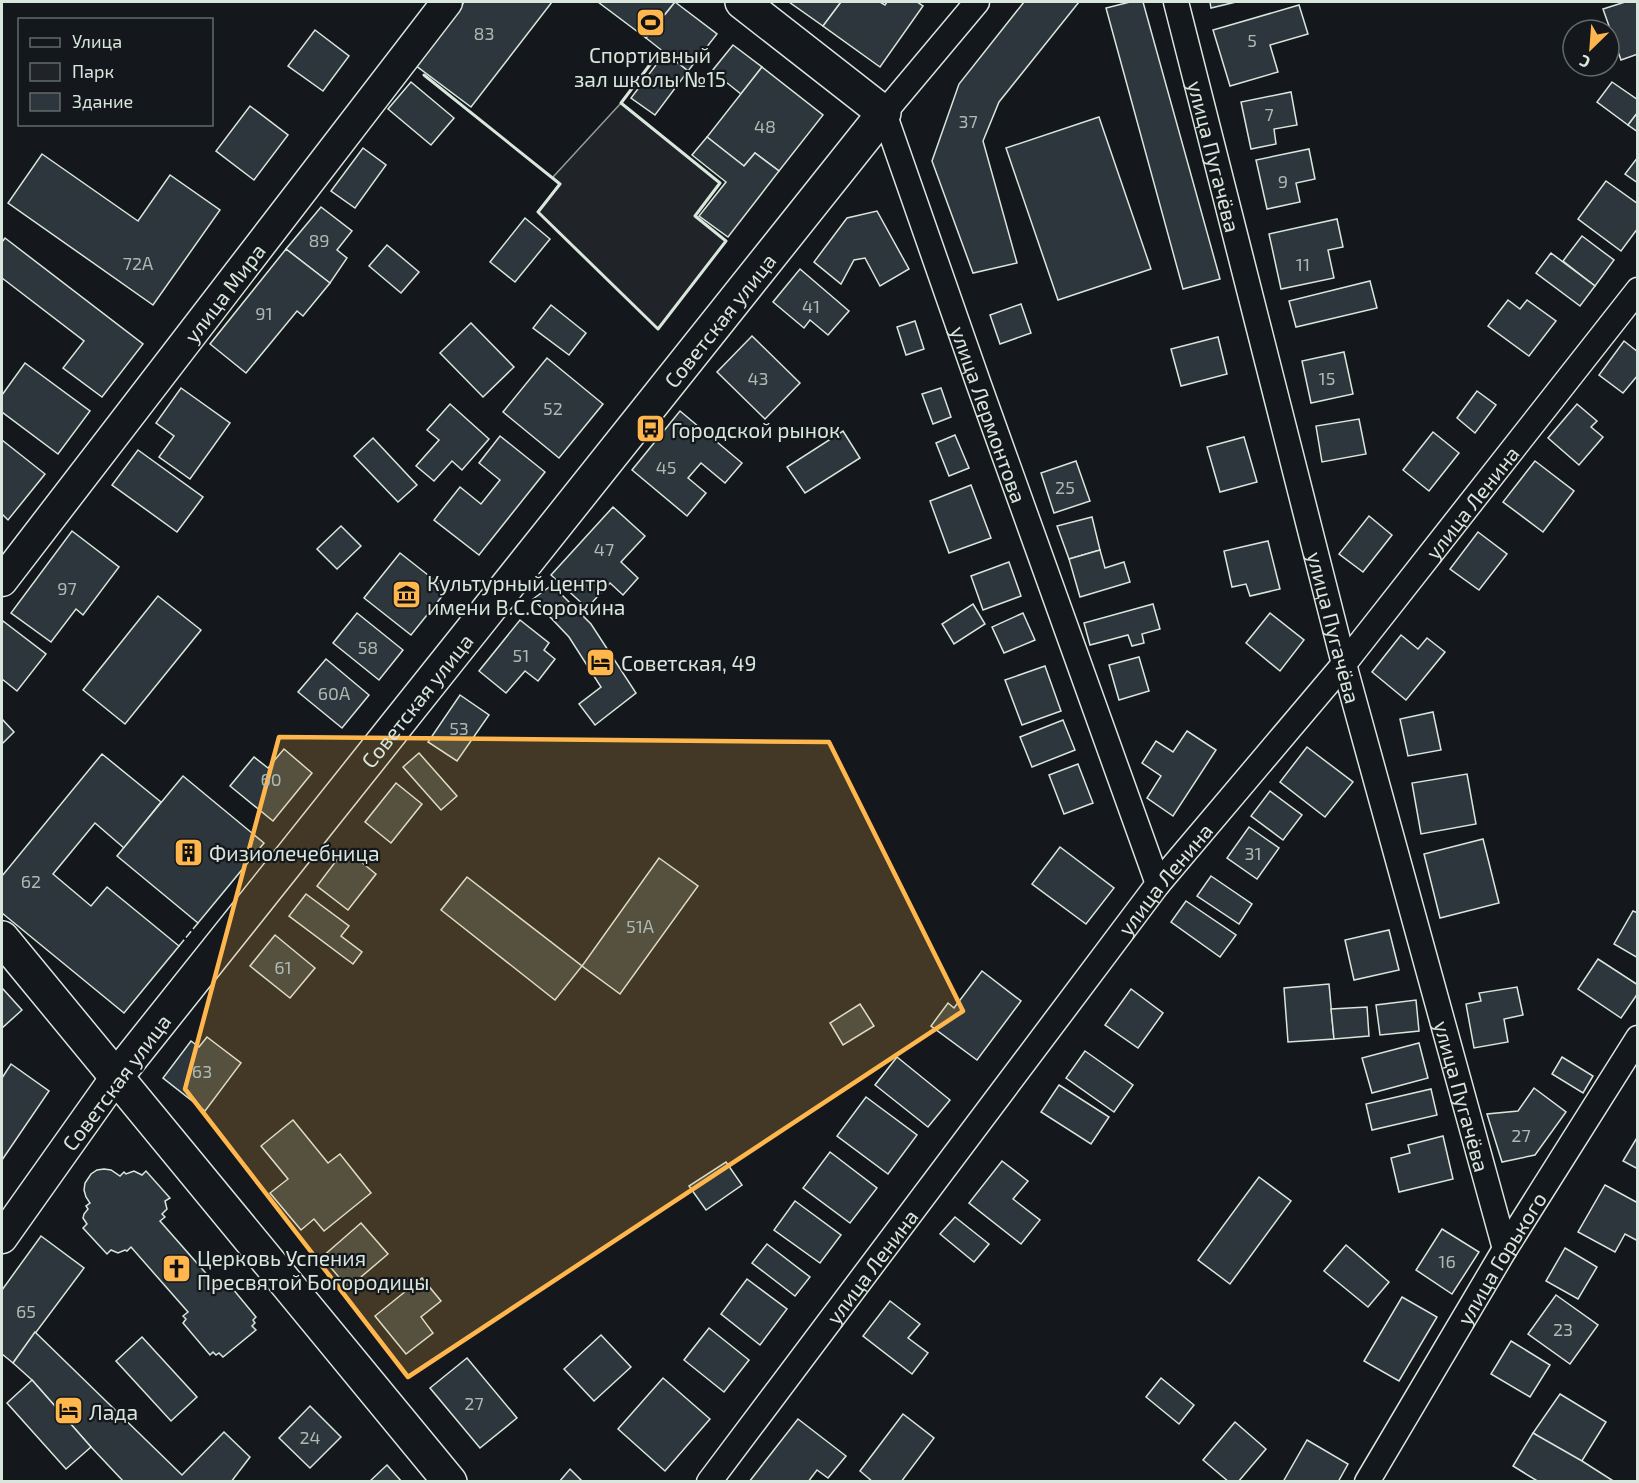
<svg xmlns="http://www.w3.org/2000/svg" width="1639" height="1483" viewBox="0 0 1639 1483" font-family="'Exo 2',sans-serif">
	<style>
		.green { fill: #202428; stroke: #939e99; stroke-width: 1.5 }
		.building { fill: #2c363c; stroke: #d8e6dc; stroke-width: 1.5 }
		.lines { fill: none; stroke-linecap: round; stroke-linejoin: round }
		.minor-casing { stroke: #d8e6dc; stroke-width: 27 }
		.tertiary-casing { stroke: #d8e6dc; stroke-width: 33 }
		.secondary-casing { stroke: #d8e6dc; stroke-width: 36 }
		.minor { stroke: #14181c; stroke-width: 24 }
		.tertiary { stroke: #14181c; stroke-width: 30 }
		.secondary { stroke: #14181c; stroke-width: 33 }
		.fence { stroke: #d8e6dc; stroke-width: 1.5; stroke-dasharray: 8 3; stroke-linecap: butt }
		.wall { stroke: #d8e6dc; stroke-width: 3 }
		.marked { fill: #ffb74d; fill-opacity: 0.2; stroke: #ffb74d; stroke-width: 4.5; stroke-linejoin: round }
		.labels { text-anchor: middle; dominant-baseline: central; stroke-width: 4.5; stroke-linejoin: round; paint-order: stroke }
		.number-label { font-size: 18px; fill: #adbab4 }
		.poi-label { font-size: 21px; fill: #d8e6dc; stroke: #14181c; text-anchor: start }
		.street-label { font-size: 21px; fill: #d8e6dc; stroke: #14181c }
	</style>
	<rect width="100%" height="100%" fill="#14181c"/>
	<!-- green -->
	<polygon class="green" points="621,103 720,183 695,216 726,241 658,329 538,212 559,184 553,177"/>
	<!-- building -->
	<g class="building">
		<polygon points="464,2 552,2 471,107 415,65"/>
		<polygon points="598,2 675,2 646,38"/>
		<polygon points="675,2 717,34 688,71 646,38"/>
		<polygon points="789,2 841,2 823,26"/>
		<polygon points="841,2 880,2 885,5 887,2 917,2 923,6 880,67 823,26"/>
		<polygon points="1024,2 1079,2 999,102 983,141 1017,263 973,273 932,161 959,84"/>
		<polygon points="1130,2 1143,2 1220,279 1183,289 1106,8"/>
		<polygon points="1210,2 1236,2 1211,8"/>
		<polygon points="1625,2 1638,2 1638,54 1621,60 1603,9"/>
		<polygon points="1299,5 1308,34 1270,45 1278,72 1230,86 1213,30"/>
		<polygon points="315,30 349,56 323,91 288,66"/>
		<polygon points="733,45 762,67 741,94 712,71"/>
		<polygon points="665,53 688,71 655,115 631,98"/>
		<polygon points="762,67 823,115 779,171 755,153 744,166 707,137"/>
		<polygon points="411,82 454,118 431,145 388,109"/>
		<polygon points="1612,82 1638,100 1638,112 1628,125 1597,102"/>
		<polygon points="1291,92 1297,125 1274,129 1276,144 1251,149 1241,102"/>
		<polygon points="250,106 288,135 254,180 216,151"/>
		<polygon points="1638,112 1638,132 1628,125"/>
		<polygon points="1099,117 1151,269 1058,300 1006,148"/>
		<polygon points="707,137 744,166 755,153 779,171 728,237 699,216 726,182 692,155"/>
		<polygon points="363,148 386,165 355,208 331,191"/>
		<polygon points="1309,149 1315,179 1296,183 1300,202 1267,209 1256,160"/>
		<polygon points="42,154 138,221 170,175 220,210 153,305 8,203"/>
		<polygon points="1638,157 1638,183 1625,174"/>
		<polygon points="1606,181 1638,204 1638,228 1621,251 1578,219"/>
		<polygon points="321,207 352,231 337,250 347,258 330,283 286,249"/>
		<polygon points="877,211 909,269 880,286 865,258 854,260 841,284 814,262 847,218"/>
		<polygon points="525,218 550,239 515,282 490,262"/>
		<polygon points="1337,219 1343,247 1328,250 1334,278 1281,289 1269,234"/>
		<polygon points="1582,236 1614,260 1595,286 1563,261"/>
		<polygon points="5,238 143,344 102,397 63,368 84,341 2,278 2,242"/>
		<polygon points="387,245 419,272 401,293 369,266"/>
		<polygon points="286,249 330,283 303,316 297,311 246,373 210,344"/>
		<polygon points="1551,253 1595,286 1580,306 1536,273"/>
		<polygon points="800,269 849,311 828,335 810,320 804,328 773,302"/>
		<polygon points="1370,281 1377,308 1296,327 1289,301"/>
		<polygon points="1508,300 1520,309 1527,300 1556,321 1529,356 1488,326"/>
		<polygon points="1021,304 1031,333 1000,344 990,315"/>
		<polygon points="551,305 586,333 569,355 533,328"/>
		<polygon points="915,321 924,349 906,355 897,327"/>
		<polygon points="471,323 514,367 483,397 440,353"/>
		<polygon points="752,336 800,383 765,419 717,372"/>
		<polygon points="1218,337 1227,374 1181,386 1171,349"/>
		<polygon points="1624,341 1638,352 1638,375 1623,393 1599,375"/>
		<polygon points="1344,352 1353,394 1311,403 1302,361"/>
		<polygon points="547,358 603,404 559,458 503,412"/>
		<polygon points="25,363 90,411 58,454 2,412 2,395"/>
		<polygon points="181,388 230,423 190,479 159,457 174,436 156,423"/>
		<polygon points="941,388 951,417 933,424 922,394"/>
		<polygon points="1477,391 1496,405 1475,433 1457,418"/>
		<polygon points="450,404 489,439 462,470 452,461 434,481 416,466 439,440 427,430"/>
		<polygon points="1577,404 1597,421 1591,427 1603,437 1579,465 1548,438"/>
		<polygon points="680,411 742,463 725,483 701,463 688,478 706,493 687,516 632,470"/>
		<polygon points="1359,419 1366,454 1322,462 1316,426"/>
		<polygon points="843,431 860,458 805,493 787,467"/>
		<polygon points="1433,432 1459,453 1429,491 1403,470"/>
		<polygon points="955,435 969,468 949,476 936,443"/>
		<polygon points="500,436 545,472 479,555 434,520 460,487 481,504 500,480 479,463"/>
		<polygon points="1244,437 1257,482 1220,492 1207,447"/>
		<polygon points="373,438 417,485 398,502 354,456"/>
		<polygon points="2,440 45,474 8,520 2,514"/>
		<polygon points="138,450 203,497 177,532 112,485"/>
		<polygon points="1076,461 1090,501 1054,513 1041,473"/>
		<polygon points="1535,461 1574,491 1543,532 1503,502"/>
		<polygon points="971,485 991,538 949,553 930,501"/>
		<polygon points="613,507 645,536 621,562 638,578 623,595 610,583 587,608 551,575"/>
		<polygon points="1369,516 1392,535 1363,572 1339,554"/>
		<polygon points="1092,517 1100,550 1069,559 1057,526"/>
		<polygon points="341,526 361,546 337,569 317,549"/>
		<polygon points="72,531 119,567 83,615 76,609 51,642 11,613"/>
		<polygon points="1478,532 1507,554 1479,590 1450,569"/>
		<polygon points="1268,541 1280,589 1250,596 1246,584 1232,587 1224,551"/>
		<polygon points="1100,550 1105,568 1124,562 1130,582 1080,597 1069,559"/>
		<polygon points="400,553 447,590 411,635 364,598"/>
		<polygon points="1009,562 1021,596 983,610 971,576"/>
		<polygon points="552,585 591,624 636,693 595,725 579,704 601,687 569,637 533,599"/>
		<polygon points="158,596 201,630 125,724 83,690"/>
		<polygon points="973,604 985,624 954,644 942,624"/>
		<polygon points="1153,604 1160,629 1142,634 1144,643 1132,646 1128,635 1090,645 1084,623"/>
		<polygon points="357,613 403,650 379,680 333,643"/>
		<polygon points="1023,613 1035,640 1004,653 992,627"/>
		<polygon points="1270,613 1304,640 1280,671 1246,643"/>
		<polygon points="520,620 549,643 544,650 555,659 538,681 525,671 506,693 479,671"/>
		<polygon points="3,621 46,654 17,691 2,679 2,624"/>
		<polygon points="1401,635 1418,649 1427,638 1445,652 1406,700 1372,672"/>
		<polygon points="1139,657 1149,691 1119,700 1109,665"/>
		<polygon points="326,659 369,695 342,728 298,692"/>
		<polygon points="1045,666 1061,711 1022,725 1005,680"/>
		<polygon points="460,695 489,715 457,761 428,742"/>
		<polygon points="1433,712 1441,750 1408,756 1400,719"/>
		<polygon points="2,719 14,732 2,744"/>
		<polygon points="1063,720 1075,750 1032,767 1020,737"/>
		<polygon points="1187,731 1216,750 1173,816 1147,798 1161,776 1142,763 1156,741 1173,752"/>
		<polygon points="1307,747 1353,782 1325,817 1280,782"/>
		<polygon points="284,749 312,773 273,821 230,786 254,757 268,768"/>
		<polygon points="419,753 457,796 441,810 403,767"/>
		<polygon points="102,754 161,802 124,848 95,823 53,874 91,906 107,887 179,946 124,1013 2,913 2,876"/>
		<polygon points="1078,764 1093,803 1064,814 1049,775"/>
		<polygon points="1467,774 1476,824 1421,834 1412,783"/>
		<polygon points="183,776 264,843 198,923 117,856"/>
		<polygon points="396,783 422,804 391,843 365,822"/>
		<polygon points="1270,791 1302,815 1283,840 1251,816"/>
		<polygon points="1249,827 1279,848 1257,879 1227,858"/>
		<polygon points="1483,839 1499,903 1440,918 1424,854"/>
		<polygon points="1060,847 1114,888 1086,924 1032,884"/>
		<polygon points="345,849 376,874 348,910 317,886"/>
		<polygon points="659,858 698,886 620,994 582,966"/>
		<polygon points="1211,876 1252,904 1239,924 1197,896"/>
		<polygon points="467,877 582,966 555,1000 441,910"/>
		<polygon points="306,894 349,926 341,936 362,952 353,964 289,916"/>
		<polygon points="1186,901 1236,935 1220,957 1171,922"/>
		<polygon points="1633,911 1638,913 1638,958 1614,944"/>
		<polygon points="1389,930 1399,970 1354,980 1345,940"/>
		<polygon points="275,935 315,968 290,998 250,966"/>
		<polygon points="1598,959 1638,985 1638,993 1621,1018 1578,989"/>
		<polygon points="982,971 1021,1001 977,1060 931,1026 948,1003 954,1008"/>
		<polygon points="1329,984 1334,1039 1288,1042 1284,988"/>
		<polygon points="1517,987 1523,1015 1504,1019 1508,1042 1474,1048 1466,1004 1481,1001 1479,993"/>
		<polygon points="3,989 22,1010 2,1028 2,990"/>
		<polygon points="1131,989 1163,1013 1138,1048 1105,1025"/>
		<polygon points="1416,1000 1419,1031 1380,1035 1376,1005"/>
		<polygon points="860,1004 874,1026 843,1045 830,1023"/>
		<polygon points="1367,1007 1369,1036 1334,1039 1331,1009"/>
		<polygon points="207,1037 241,1063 205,1111 163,1078 191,1041 199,1047"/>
		<polygon points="1419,1043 1428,1078 1372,1093 1362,1058"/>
		<polygon points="1085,1051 1133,1085 1114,1112 1066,1078"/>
		<polygon points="897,1057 950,1100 928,1127 875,1085"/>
		<polygon points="1562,1057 1593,1076 1583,1093 1552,1074"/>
		<polygon points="11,1064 49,1091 2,1160 2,1078"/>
		<polygon points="1059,1085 1109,1117 1091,1144 1041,1112"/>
		<polygon points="1534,1088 1566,1112 1535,1155 1502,1162 1487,1114 1518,1111"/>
		<polygon points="1431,1089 1437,1115 1372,1130 1366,1104"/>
		<polygon points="866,1097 917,1135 888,1174 837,1136"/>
		<polygon points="293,1120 328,1163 340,1154 371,1193 324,1231 314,1219 301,1230 270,1193 288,1179 261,1146"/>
		<polygon points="1443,1136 1453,1179 1399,1192 1391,1158 1410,1153 1408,1145"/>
		<polygon points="1638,1136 1638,1169 1623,1161"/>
		<polygon points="830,1152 877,1188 850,1223 803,1188"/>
		<polygon points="1002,1161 1028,1181 1013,1199 1040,1220 1021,1244 969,1203"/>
		<polygon points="726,1162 742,1185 706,1210 689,1186"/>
		<polygon points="104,1169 111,1170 120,1176 124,1172 126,1174 134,1171 142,1175 146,1171 170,1198 165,1201 167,1209 162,1214 165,1217 160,1221 218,1287 223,1283 225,1286 228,1283 256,1317 253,1320 255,1323 252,1326 256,1330 223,1357 219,1353 216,1355 213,1352 210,1355 183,1323 186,1319 183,1316 188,1312 131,1247 127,1251 125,1250 118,1253 111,1250 107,1254 83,1228 87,1224 83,1218 84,1214 88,1209 86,1206 90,1203 86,1197 84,1190 85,1183 91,1174 97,1170"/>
		<polygon points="1259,1177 1291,1201 1230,1284 1198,1260"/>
		<polygon points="1605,1185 1638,1203 1638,1241 1625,1234 1615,1252 1578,1232"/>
		<polygon points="795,1201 841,1235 820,1263 774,1230"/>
		<polygon points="955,1217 989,1244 974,1262 940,1234"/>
		<polygon points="361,1223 388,1254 348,1288 322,1257"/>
		<polygon points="1442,1229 1479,1252 1452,1294 1416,1270"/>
		<polygon points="41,1236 84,1268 13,1363 2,1354 2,1290"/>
		<polygon points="767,1244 810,1277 795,1296 752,1263"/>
		<polygon points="1346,1245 1389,1282 1368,1307 1324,1271"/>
		<polygon points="1565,1248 1597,1267 1578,1299 1546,1281"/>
		<polygon points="422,1278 441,1301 421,1317 433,1333 406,1354 375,1316"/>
		<polygon points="747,1279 787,1309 760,1345 721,1314"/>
		<polygon points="1556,1295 1598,1325 1570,1364 1528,1334"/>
		<polygon points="1402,1297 1437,1317 1399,1381 1364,1361"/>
		<polygon points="890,1301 920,1324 908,1338 928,1353 912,1374 863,1336"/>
		<polygon points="709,1328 749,1360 724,1392 684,1360"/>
		<polygon points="35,1332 182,1475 224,1432 250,1457 231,1482 124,1482 91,1447 32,1380 13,1363"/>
		<polygon points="601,1335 631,1367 594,1401 564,1369"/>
		<polygon points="142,1337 197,1397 171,1421 116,1361"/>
		<polygon points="1511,1341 1550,1365 1530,1397 1491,1374"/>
		<polygon points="467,1358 517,1418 480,1448 430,1388"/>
		<polygon points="663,1378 710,1419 665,1471 618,1429"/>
		<polygon points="1161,1378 1194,1405 1179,1424 1146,1397"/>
		<polygon points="32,1380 91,1447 66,1469 7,1403"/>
		<polygon points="1560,1394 1606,1422 1580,1464 1533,1433"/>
		<polygon points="310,1406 341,1437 310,1468 279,1438"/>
		<polygon points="903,1414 934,1438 901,1482 873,1482 860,1471"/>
		<polygon points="798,1419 846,1456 828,1478 817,1470 808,1482 749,1482"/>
		<polygon points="1235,1422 1266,1449 1238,1482 1229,1482 1203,1460"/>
		<polygon points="1533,1433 1582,1461 1615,1482 1539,1482 1513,1466"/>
		<polygon points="1307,1440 1348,1464 1338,1482 1283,1482"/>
		<polygon points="387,1465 402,1482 369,1482"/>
		<polygon points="570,1469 583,1482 559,1482"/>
	</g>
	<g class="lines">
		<defs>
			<g id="minor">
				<path id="s1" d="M977 2 884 113 979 385 1158 884"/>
				<path id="s2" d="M1176 2 1344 664 1505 1249"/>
				<path id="s3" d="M709 1482 1158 884 1344 664 1638 290"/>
				<path id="s4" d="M1367 1482 1505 1249 1638 1038"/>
			</g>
			<g id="tertiary">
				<path id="s5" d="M2 581 447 2"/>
				<polyline points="2,1238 116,1077"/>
			</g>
			<g id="secondary">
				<polyline points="2,938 450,1482"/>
				<path id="s6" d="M116 1077 884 113 742 2"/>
			</g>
		</defs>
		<!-- minor casing -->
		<use href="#minor" class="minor-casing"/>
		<!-- tertiary casing -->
		<use href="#tertiary" class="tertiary-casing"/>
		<!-- secondary casing -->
		<use href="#secondary" class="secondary-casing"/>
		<!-- minor -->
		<use href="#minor" class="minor"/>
		<!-- tertiary -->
		<use href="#tertiary" class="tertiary"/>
		<!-- secondary -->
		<use href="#secondary" class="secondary"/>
		<!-- fence -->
		<polyline class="fence" points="179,946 198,923"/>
		<!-- wall -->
		<polyline class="wall" points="424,75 560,184 538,212 658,329 726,241 695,216 720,183 621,103 658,54"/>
	</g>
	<!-- marked area -->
	<path class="marked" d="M279 737 829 742 963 1011 408 1377 185 1089Z"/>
	<!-- icons -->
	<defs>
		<symbol id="stadium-square" viewBox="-11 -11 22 22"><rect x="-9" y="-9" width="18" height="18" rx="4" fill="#ffb74d" stroke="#14181c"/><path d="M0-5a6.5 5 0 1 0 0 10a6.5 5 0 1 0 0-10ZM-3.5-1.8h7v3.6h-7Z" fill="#111"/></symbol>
		<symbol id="bus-square" viewBox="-11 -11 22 22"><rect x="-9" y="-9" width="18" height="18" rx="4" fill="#ffb74d" stroke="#14181c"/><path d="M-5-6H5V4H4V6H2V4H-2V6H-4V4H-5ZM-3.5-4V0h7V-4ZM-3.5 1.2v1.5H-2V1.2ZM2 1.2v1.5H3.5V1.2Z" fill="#111"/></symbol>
		<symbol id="museum-square" viewBox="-11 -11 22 22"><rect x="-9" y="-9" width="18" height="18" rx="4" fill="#ffb74d" stroke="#14181c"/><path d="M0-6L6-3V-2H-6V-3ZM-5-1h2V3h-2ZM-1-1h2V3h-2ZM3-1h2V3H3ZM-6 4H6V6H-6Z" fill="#111"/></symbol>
		<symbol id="hotel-square" viewBox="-11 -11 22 22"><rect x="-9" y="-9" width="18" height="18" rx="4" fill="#ffb74d" stroke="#14181c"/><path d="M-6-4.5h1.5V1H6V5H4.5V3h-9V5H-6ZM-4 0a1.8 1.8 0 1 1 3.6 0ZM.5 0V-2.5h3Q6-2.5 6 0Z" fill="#111"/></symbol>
		<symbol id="building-square" viewBox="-11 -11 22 22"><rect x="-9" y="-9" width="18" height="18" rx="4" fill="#ffb74d" stroke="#14181c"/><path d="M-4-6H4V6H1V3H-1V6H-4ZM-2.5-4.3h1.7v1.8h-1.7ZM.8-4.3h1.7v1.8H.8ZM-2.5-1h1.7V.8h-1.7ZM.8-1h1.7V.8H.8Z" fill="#111"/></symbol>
		<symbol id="church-square" viewBox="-11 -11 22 22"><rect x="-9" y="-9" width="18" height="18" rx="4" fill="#ffb74d" stroke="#14181c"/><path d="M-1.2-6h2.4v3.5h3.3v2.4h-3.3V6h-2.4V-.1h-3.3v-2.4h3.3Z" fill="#111"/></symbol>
	</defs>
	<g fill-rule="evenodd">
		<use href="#stadium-square" x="634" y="6" width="33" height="33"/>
		<use href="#bus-square" x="634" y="412" width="33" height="33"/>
		<use href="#museum-square" x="390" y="578" width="33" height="33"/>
		<use href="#hotel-square" x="584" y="646" width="33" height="33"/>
		<use href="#building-square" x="172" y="836" width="33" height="33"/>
		<use href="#church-square" x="160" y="1252" width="33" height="33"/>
		<use href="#hotel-square" x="52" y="1394" width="33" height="33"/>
	</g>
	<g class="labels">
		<!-- number labels -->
		<g class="number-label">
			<text x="484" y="33">83</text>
			<text x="1252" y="40">5</text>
			<text x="1269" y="114">7</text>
			<text x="968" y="121">37</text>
			<text x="765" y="126">48</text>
			<text x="1283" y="181">9</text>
			<text x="319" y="240">89</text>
			<text x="138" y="263">72А</text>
			<text x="1303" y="264">11</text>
			<text x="811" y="306">41</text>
			<text x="264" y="313">91</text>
			<text x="758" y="378">43</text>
			<text x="1327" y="378">15</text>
			<text x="553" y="408">52</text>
			<text x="666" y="467">45</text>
			<text x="1065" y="487">25</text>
			<text x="604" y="549">47</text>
			<text x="67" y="588">97</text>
			<text x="368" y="647">58</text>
			<text x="521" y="655">51</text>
			<text x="334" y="693">60А</text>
			<text x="459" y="728">53</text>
			<text x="271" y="779">60</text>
			<text x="1253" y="853">31</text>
			<text x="31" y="881">62</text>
			<text x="640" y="926">51А</text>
			<text x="283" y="967">61</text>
			<text x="202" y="1071">63</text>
			<text x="1521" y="1135">27</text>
			<text x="1447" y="1261">16</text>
			<text x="26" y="1311">65</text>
			<text x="1563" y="1329">23</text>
			<text x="474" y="1403">27</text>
			<text x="310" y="1437">24</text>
		</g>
		<!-- poi labels -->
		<g class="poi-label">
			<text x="650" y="54" text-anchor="middle">Спортивный<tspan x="650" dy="24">зал школы №15</tspan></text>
			<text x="671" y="429">Городской рынок</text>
			<text x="427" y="582">Культурный центр<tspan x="427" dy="24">имени В.С.Сорокина</tspan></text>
			<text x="621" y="662">Советская, 49</text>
			<text x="209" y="852">Физиолечебница</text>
			<text x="197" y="1257">Церковь Успения<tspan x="197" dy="24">Пресвятой Богородицы</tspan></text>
			<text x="89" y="1411">Лада</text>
		</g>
		<!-- street labels -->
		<g class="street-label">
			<text stroke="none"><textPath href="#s2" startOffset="159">улица Пугачёва</textPath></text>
			<text stroke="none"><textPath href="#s5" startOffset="364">улица Мира</textPath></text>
			<text stroke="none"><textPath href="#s6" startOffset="968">Советская улица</textPath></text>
			<text stroke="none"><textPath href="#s1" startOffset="464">улица Лермонтова</textPath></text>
			<text stroke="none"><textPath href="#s3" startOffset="1242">улица Ленина</textPath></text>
			<text stroke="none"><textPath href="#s2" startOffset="645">улица Пугачёва</textPath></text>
			<text stroke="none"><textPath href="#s6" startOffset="482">Советская улица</textPath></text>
			<text stroke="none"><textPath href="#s3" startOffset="756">улица Ленина</textPath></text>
			<text transform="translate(116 1082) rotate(-53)">Советская улица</text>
			<text stroke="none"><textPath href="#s2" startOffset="1131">улица Пугачёва</textPath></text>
			<text stroke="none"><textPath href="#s4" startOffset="261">улица Горького</textPath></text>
			<text stroke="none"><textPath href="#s3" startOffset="270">улица Ленина</textPath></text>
		</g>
	</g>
	<!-- border -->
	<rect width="1639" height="1483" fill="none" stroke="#d8e6dc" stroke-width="6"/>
	<!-- legend -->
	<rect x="18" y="18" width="195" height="108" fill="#14181c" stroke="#626a69" stroke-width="1.5"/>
	<rect x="30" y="38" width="30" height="9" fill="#14181c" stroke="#626a69" stroke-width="1.5"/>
	<text x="72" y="48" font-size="18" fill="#d8e6dc">Улица</text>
	<rect x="30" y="63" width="30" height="18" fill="#202428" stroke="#626a69" stroke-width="1.5"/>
	<text x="72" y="78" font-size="18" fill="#d8e6dc">Парк</text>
	<rect x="30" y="93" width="30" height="18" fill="#2c363c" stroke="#626a69" stroke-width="1.5"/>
	<text x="72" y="108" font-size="18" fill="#d8e6dc">Здание</text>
	<!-- north arrow -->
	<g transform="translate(1591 48) rotate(205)"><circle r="28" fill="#14181c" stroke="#626a69" stroke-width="1.5"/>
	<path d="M0-4.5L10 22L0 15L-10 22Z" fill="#ffb74d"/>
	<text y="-9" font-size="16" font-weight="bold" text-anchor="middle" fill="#d8e6dc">С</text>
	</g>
</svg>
